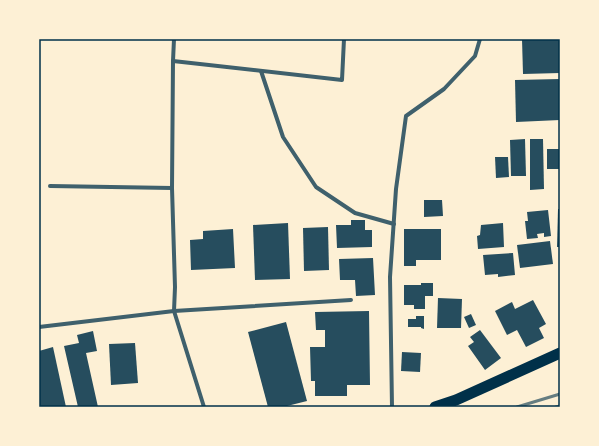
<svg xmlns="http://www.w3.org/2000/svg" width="599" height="446" viewBox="0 0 599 446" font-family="Overpass,sans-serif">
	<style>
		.building { fill: #264d5e }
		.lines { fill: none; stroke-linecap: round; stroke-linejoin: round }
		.minor { stroke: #3f606c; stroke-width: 4 }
		.trunk { stroke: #003049; stroke-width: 11 }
		.rail { stroke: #657d81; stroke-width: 3 }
		.neatline { fill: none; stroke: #003049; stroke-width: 1.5 }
	</style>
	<rect width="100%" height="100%" fill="#fdf0d5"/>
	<!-- building -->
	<g class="building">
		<polygon points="522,39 560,39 560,73 523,74"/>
		<polygon points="560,79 560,120 516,122 515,80"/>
		<polygon points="525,139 526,176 511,176 510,140"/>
		<polygon points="530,139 543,139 544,189 530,190"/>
		<rect x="547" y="149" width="13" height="20"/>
		<polygon points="495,157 508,157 509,177 496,178"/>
		<polygon points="424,200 442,200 443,216 424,217"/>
		<polygon points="558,209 560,209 560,247 557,247"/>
		<polygon points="548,210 551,236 544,237 544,233 537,234 538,238 527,239 525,221 528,221 527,212"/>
		<polygon points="351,220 365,220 365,230 372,230 372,247 337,248 336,225 351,225"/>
		<polygon points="288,223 290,279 255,280 253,225"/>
		<polygon points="503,223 504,247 478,249 477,236 480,235 481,225"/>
		<polygon points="328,227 329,270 304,271 303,228"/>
		<polygon points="233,229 235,268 191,270 190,240 203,239 203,231"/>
		<polygon points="404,229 441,229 441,260 416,260 416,266 404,266"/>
		<polygon points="550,241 553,264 520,268 517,245"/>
		<polygon points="513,253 515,275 498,277 498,274 485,275 483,255"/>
		<polygon points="373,258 375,295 356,296 355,280 340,280 339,259"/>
		<polygon points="421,283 433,283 433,296 425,296 425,309 414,309 414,305 404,305 404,285 421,285"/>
		<polygon points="438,298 462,299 461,328 437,328"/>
		<polygon points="533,300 546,324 539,328 544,338 526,347 517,330 507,335 495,311 512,302 515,309"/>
		<polygon points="369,311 370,385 347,385 347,396 315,396 315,381 311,381 310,347 325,347 325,330 316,330 315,312"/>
		<polygon points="471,314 476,325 469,328 464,317"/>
		<polygon points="416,316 424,316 424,329 421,328 421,327 408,327 408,319 416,319"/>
		<polygon points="286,322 307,401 283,407 268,407 248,332"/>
		<polygon points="480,330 501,358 485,370 468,346 474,342 470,337"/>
		<polygon points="93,331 97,351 86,353 98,407 78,407 64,346 79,343 77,335"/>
		<polygon points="135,343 138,383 111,385 109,344"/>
		<polygon points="53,347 66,407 39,407 39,351"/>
		<polygon points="402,352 421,353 420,372 401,371"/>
	</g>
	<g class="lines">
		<!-- minor -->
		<g class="minor">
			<polyline points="174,39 173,61 342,80 344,39"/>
			<polyline points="173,61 172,188 175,287 174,311 204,407"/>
			<polyline points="261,71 283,137 316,187 355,213 394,224"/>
			<polyline points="50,186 172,188"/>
			<polyline points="39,327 174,311 351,300"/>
			<polyline points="392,407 390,277 396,189 406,116 444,89 475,56 480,39"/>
		</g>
		<!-- trunk -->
		<polyline class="trunk" points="435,407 456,400 560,353"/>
		<!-- rail -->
		<g class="rail">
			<polyline points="517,407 560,394"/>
			<polyline points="556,407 560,406"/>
		</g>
	</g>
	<!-- border -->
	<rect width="599" height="446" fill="none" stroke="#fdf0d5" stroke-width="80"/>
	<rect x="40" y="40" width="519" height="366" class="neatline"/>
</svg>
